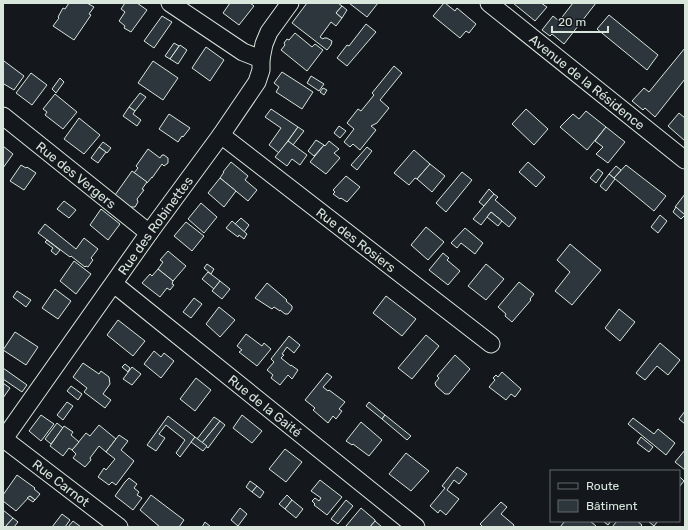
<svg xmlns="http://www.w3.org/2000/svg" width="688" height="530" viewBox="0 0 688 530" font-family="Rubik,sans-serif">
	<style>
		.building { fill: #2c363c; stroke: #d8e6dc }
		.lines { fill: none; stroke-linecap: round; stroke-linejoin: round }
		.street-casing { stroke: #d8e6dc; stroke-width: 19 }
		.street { stroke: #14181c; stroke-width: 17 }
		.labels { text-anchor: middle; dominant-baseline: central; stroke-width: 3; stroke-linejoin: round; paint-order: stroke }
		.street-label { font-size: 13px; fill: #d8e6dc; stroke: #14181c }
	</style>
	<rect width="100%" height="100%" fill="#14181c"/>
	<!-- building -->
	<g class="building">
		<polygon points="69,3 87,3 94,7 89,14 91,15 74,40 53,26 59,18 58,17 63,8 65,9"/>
		<polygon points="125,3 137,3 147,10 131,32 124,28 125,26 119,21 125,12 121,9"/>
		<polygon points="230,3 250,3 254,6 239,25 223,13"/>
		<polygon points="307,3 338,3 342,6 336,13 342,18 336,26 331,22 320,37 323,39 324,38 327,38 332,41 331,45 327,50 292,23"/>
		<polygon points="349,3 378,3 367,17"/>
		<polygon points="444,3 445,3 455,11 457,8 476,24 469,33 466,31 460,38 433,16"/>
		<polygon points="513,3 541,3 547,7 535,21"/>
		<polygon points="573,3 596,3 564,44 552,34 550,36 542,30 553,16 559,21"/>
		<polygon points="342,6 347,10 342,18 336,13"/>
		<polygon points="609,15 658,55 647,70 597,29"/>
		<polygon points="162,16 172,22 154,48 144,41"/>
		<polygon points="366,24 376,32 347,66 337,58 347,45 349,46"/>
		<polygon points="295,33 312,47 315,44 323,50 307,71 281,50 285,45 284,43 287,39 289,40"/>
		<polygon points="174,43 179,46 170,59 165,56"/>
		<polygon points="180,45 187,50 178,64 170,59"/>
		<polygon points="206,47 224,60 210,81 192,68"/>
		<polygon points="685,48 685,79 655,117 645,108 643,110 632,101 644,88 649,92"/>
		<polygon points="4,61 24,76 14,90 4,84 3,86 3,62"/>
		<polygon points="153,61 178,78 163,100 138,83"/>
		<polygon points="394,66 402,73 380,100 389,108 377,123 371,126 376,130 360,150 353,144 350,147 344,142 354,129 347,123 358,109 361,111 374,95 372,93"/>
		<polygon points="282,72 313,92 302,109 276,92 279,87 274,83"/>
		<polygon points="31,73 47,85 32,105 16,93"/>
		<polygon points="311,76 324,84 319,91 307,83"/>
		<polygon points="60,78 64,82 56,93 52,89"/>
		<polygon points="323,88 327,90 324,95 320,92"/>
		<polygon points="140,93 146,97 135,111 129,107"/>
		<polygon points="55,94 77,112 63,129 45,115 47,112 43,109"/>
		<polygon points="129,107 135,111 133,114 141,120 137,126 123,116"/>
		<polygon points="271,109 298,127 279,153 269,145 281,128 265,117"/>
		<polygon points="526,109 548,129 534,145 512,124"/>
		<polygon points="586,111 606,127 587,150 560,127 573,114 579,119"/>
		<polygon points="679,113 685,118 685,141 668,126"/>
		<polygon points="169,114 190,128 183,137 182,136 178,142 159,129"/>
		<polygon points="79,118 100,135 84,154 64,139"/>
		<polygon points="339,126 346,131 340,138 334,133"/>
		<polygon points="298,127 304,131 293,145 288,141"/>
		<polygon points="606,127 625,142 608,163 596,154 603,147 595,141"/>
		<polygon points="316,140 324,145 314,156 308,151"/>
		<polygon points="288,141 307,155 300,165 292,159 287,166 275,157"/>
		<polygon points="329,141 339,149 334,153 340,158 326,174 310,162 324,145 325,146"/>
		<polygon points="103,142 111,148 107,153 99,147"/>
		<polygon points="3,146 13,154 3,168"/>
		<polygon points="99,147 106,152 98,163 91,158"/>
		<polygon points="367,147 372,151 357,170 351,165"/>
		<polygon points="148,149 160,158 162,155 164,155 168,158 168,163 164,166 162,164 152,178 152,177 147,183 134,173 138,168 136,166"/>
		<polygon points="414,150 430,164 417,179 415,178 409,185 394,173"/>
		<polygon points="231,162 248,176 245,180 257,190 248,201 220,178 224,172 223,172"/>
		<polygon points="528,162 545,177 536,187 519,172"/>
		<polygon points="430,164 445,176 432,192 417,179"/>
		<polygon points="21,165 26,168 27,167 36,173 24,190 10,181"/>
		<polygon points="626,165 666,196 654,211 614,178"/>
		<polygon points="616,166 621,170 614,178 609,174"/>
		<polygon points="598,169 603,173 596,183 590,178"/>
		<polygon points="132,171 147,182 142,189 144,190 137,199 138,202 135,207 131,207 130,208 115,195"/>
		<polygon points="462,172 472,180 446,212 436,203"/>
		<polygon points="609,174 615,179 606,191 600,186"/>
		<polygon points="346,176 360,187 347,202 341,198 340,199 333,194 335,192 333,190"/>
		<polygon points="220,178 236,191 224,207 208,193"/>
		<polygon points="489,189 494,194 484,206 479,202"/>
		<polygon points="494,194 498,197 495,200 516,218 509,227 491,212 481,225 473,219"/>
		<polygon points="685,194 685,215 675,207"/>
		<polygon points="64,201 76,210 69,218 57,209"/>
		<polygon points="201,203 217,217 204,233 188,219"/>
		<polygon points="676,207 685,215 681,219 673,212"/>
		<polygon points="101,209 120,224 108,240 90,225"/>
		<polygon points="491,212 502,221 498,226 487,217"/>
		<polygon points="660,215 667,221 658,233 651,227"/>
		<polygon points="241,218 249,225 244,232 235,224"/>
		<polygon points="232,221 247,234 244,239 239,235 238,237 226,228"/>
		<polygon points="186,222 204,236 192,251 174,236"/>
		<polygon points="45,224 76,249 84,238 98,249 91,258 93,260 88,267 86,266 85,267 71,256 70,257 38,233"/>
		<polygon points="426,227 444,242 428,260 411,245"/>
		<polygon points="465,228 483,243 475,254 461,243 457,248 451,243"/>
		<polygon points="47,240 60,250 56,255 51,251 53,248 45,242"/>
		<polygon points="570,244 601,270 572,305 555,291 570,272 557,260"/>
		<polygon points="168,251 186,266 173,281 158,269 163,262 160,260"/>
		<polygon points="443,253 449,258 447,260 460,271 448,285 429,270"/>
		<polygon points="74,261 91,274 76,294 60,281"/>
		<polygon points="207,264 214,269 211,274 204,268"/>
		<polygon points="486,264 504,279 486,300 468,286"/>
		<polygon points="158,269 173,281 172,284 174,285 170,290 167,288 160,297 142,283 150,274 152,276"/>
		<polygon points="208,272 220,281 214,289 202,279"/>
		<polygon points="220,281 230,289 222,299 212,291"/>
		<polygon points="519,282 534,294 530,299 531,300 512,322 505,316 506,314 498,307"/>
		<polygon points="267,283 287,300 286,301 292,306 292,309 288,314 285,314 280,310 280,311 274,307 272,309 255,298"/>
		<polygon points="55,289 71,301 58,319 42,308"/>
		<polygon points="17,291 31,300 26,307 13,297"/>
		<polygon points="386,296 416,319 402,336 373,313"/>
		<polygon points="194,298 202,304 191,318 183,312"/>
		<polygon points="219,307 235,320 220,337 206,324"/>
		<polygon points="619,309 635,322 620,341 605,328"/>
		<polygon points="118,320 145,341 133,356 107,335"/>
		<polygon points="15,332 38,347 26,365 3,350"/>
		<polygon points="246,334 262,346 264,343 271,349 257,366 239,352 242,350 237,346"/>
		<polygon points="426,335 439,346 412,379 398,368"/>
		<polygon points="289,336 300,345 294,353 287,347 282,354 284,355 281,358 291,366 291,365 298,370 292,379 288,375 280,385 271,378 273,375 267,370 274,362 271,359"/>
		<polygon points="660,343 680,360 668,375 657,366 645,380 636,373"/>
		<polygon points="154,351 161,357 164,353 174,361 161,378 144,364"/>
		<polygon points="455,355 470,369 449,394 445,394 436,386 435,383 439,378 437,376"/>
		<polygon points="83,363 99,374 101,371 109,377 110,384 103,394 111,400 105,408 84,392 87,388 73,377"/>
		<polygon points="125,364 130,368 128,372 122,367"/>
		<polygon points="132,367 141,374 132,385 123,379"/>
		<polygon points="3,368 27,385 22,392 3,379"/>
		<polygon points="502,372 521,389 515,397 511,394 506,400 489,387 495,380 493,378 496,375 498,377"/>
		<polygon points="327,373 332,377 323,387 328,391 329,390 345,402 339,409 342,411 336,419 333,416 328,423 313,410 315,408 305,400"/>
		<polygon points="196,378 211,390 195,411 180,399"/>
		<polygon points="3,383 10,388 3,398"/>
		<polygon points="71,386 82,394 78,400 67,391"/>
		<polygon points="67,402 73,406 63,420 57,415"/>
		<polygon points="369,402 385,415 382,419 366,406"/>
		<polygon points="685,411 685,424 679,419"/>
		<polygon points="41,415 54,424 41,441 29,431"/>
		<polygon points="242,415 262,431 252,443 233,428"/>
		<polygon points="385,415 411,436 407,440 382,419"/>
		<polygon points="168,416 195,437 180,457 176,453 185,440 166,425 159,434 165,438 156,451 147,445"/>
		<polygon points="214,417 220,421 202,443 197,439"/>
		<polygon points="633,418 654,434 658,429 675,443 666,455 628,424"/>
		<polygon points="220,421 225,425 208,448 202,443"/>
		<polygon points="361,422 382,440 369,456 353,444 352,445 346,441"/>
		<polygon points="57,423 63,428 51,444 45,439"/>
		<polygon points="99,425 116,439 106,452 99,446 90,458 91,460 85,467 73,458 76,454 72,450 86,433 90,436"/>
		<polygon points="64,426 73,432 71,435 79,442 72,450 69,448 63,456 50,446"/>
		<polygon points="119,435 128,441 121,450 134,461 116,485 112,482 109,485 98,477 104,468 106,470 115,459 106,452"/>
		<polygon points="195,437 207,446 203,451 191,442"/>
		<polygon points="641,437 653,447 649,452 637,443"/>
		<polygon points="285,449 302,462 286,482 269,469"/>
		<polygon points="685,450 685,470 675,462"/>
		<polygon points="406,453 429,471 411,491 389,474"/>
		<polygon points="457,467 467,474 459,484 454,480 447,490 459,499 446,515 440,510 438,513 430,506 445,488 442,486"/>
		<polygon points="17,475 35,488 34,489 40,494 35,500 30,496 16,511 3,501 3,495"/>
		<polygon points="679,476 684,481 679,487"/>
		<polygon points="129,478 137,484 134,488 139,492 137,495 142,498 133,510 115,496 125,482"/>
		<polygon points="320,480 342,497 327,515 314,505 315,504 312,501 315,498 319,501 321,498 311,491"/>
		<polygon points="250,481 257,486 252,492 246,487"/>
		<polygon points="257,486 264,492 260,498 252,492"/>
		<polygon points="151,495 184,520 179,527 160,527 140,510"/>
		<polygon points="287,495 292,500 285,509 279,504"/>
		<polygon points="30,496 35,500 33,502 27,498"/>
		<polygon points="292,500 303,509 296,518 285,509"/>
		<polygon points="346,500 353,506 338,524 331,519"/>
		<polygon points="501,502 507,507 501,514 514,525 513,527 483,527 480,524"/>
		<polygon points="240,508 247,514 238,526 231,520"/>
		<polygon points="361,508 375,520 375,521 370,527 347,527 346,526"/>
		<polygon points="3,510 13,518 5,527 3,527"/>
		<polygon points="62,514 70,520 65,527 52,527"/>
		<polygon points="13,518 18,522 14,527 7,527 6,526"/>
		<polygon points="73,521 81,527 68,527"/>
		<polygon points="375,521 382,527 370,527"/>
		<polygon points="565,521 590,521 596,526 595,527 560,527"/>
		<polygon points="603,521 611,521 608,525"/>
		<polygon points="617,521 637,521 642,525 640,527 612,527"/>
		<polygon points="648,521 658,521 654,526"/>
		<polygon points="205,522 211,527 202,527"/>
	</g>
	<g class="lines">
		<defs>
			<g id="street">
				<polyline points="170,3 243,52 261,59"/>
				<path id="s1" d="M489 3 685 160"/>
				<path id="s2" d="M3 116 149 233"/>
				<path id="s3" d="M221 135 491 344"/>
				<path id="s4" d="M114 284 416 527"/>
				<path id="s5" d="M4 439 119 527"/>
				<path id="s6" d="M3 440 149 233 221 135 257 82 261 70V59L264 44 269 32 290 3"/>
			</g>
		</defs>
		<!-- street casing -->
		<use href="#street" class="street-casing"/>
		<!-- street -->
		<use href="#street" class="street"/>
	</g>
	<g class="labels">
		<!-- street labels -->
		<g class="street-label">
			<text stroke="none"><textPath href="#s1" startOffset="126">Avenue de la Résidence</textPath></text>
			<text stroke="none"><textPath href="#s2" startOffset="94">Rue des Vergers</textPath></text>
			<text stroke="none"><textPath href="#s6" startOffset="263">Rue des Robinettes</textPath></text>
			<text stroke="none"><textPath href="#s3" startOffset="171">Rue des Rosiers</textPath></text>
			<text stroke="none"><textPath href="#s4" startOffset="194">Rue de la Gaité</textPath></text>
			<text stroke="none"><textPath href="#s5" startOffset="72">Rue Carnot</textPath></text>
		</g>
	</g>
	<!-- border -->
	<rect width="688" height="530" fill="none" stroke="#d8e6dc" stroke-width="8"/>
	<!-- legend -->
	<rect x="550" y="470" width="130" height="52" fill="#14181c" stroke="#626a69"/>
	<rect x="558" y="483" width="20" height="6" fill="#14181c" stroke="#626a69"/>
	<text x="586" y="490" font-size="12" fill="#d8e6dc">Route</text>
	<rect x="558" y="500" width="20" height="12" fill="#2c363c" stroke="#626a69"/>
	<text x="586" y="510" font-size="12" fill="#d8e6dc">Bâtiment</text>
	<!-- scale -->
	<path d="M552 26v6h56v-6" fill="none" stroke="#d8e6dc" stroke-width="2"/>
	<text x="558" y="26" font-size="12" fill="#d8e6dc" stroke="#14181c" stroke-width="3" paint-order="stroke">20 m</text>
</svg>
